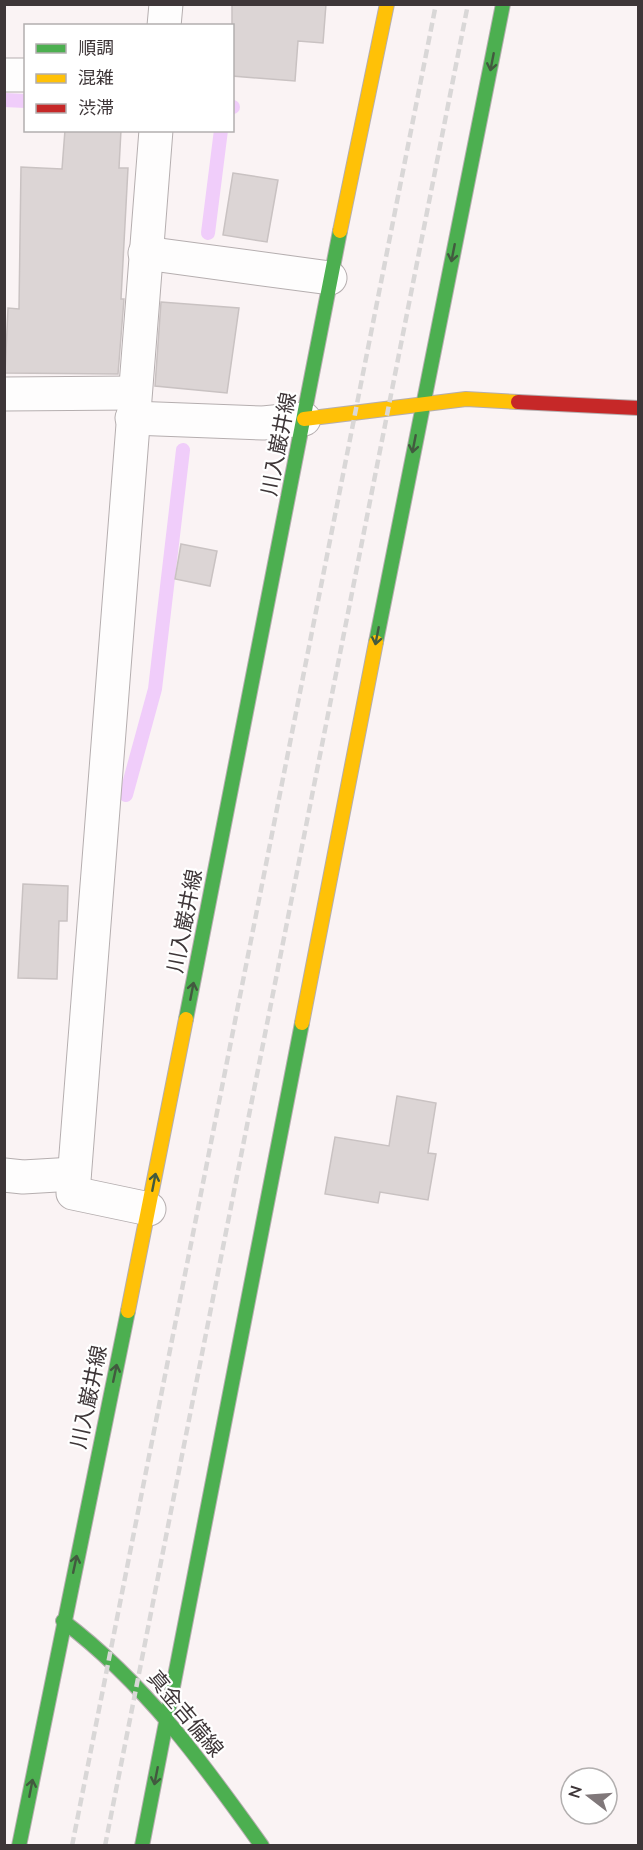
<svg xmlns="http://www.w3.org/2000/svg" width="643" height="1850" viewBox="0 0 643 1850" font-family="Mulish,'Noto Sans JP',sans-serif">
	<style>
		.lines { fill: none; stroke-linecap: round; stroke-linejoin: round }
		.stream { stroke: #f0cdfa; stroke-width: 14 }
		.building { fill: #dcd5d5; stroke: #c9c2c2; stroke-width: 1.5 }
		.street-casing { stroke: #b5aeaf; stroke-width: 35 }
		.fast-casing { stroke: #b5aeaf; stroke-width: 16 }
		.slow-casing { stroke: #b5aeaf; stroke-width: 16 }
		.jam-casing { stroke: #b5aeaf; stroke-width: 16 }
		.street { stroke: #fefdfd; stroke-width: 33 }
		.fast { stroke: #4caf50; stroke-width: 14 }
		.slow { stroke: #ffc107; stroke-width: 14 }
		.jam { stroke: #c62828; stroke-width: 14 }
		.rail { stroke: #d9d7d7; stroke-width: 4.5; stroke-dasharray: 9 4.5; stroke-linecap: butt }
		.oneway { stroke: #425a3f }
		.labels { text-anchor: middle; dominant-baseline: central; stroke-width: 4.5; stroke-linejoin: round; paint-order: stroke }
		.street-label { font-size: 21px; fill: #3e3638; stroke: #fff }
	</style>
	<rect width="100%" height="100%" fill="#faf3f4"/>
	<g class="lines">
		<!-- stream -->
		<g class="stream">
			<polyline points="4,100 26,101"/>
			<polyline points="232,107 233,107"/>
			<polyline points="208,233 221,130"/>
			<polyline points="126,795 155,689 183,450"/>
		</g>
	</g>
	<!-- building -->
	<g class="building">
		<polygon points="232,4 326,4 323,43 298,41 295,81 232,76"/>
		<polygon points="65,130 121,130 119,168 128,168 121,299 124,299 118,374 5,373 8,308 19,309 21,167 62,169"/>
		<polygon points="233,173 278,180 267,242 223,235"/>
		<polygon points="161,302 239,308 227,393 155,386"/>
		<polygon points="181,544 217,551 210,586 175,579"/>
		<polygon points="23,884 68,886 67,921 59,921 57,979 18,978"/>
		<polygon points="397,1096 436,1103 428,1153 436,1154 428,1200 380,1192 378,1203 325,1194 335,1137 389,1146"/>
	</g>
	<g class="lines">
		<defs>
			<g id="street">
				<polyline points="164,26 166,4"/>
				<polyline points="4,75 26,75"/>
				<polyline points="145,253 330,278"/>
				<polyline points="4,394 134,393"/>
				<polyline points="132,418 263,423 304,419"/>
				<polyline points="4,1175 23,1177 74,1174"/>
				<polyline points="149,1209 73,1193 156,130"/>
			</g>
			<g id="fast">
				<polyline points="376,642 503,4"/>
				<polyline points="186,1019 340,231"/>
				<path d="M63 1621C145 1683 203 1763 262 1846"/>
				<polyline points="19,1846 128,1311"/>
				<polyline points="142,1846 302,1023"/>
			</g>
			<g id="slow">
				<polyline points="340,231 387,4"/>
				<polyline points="304,419 466,399 518,402"/>
				<polyline points="302,1023 376,642"/>
				<polyline points="128,1311 186,1019"/>
			</g>
			<polyline id="jam" points="518,402 638,408"/>
		</defs>
		<!-- street casing -->
		<use href="#street" class="street-casing"/>
		<!-- fast casing -->
		<use href="#fast" class="fast-casing"/>
		<!-- slow casing -->
		<use href="#slow" class="slow-casing"/>
		<!-- jam casing -->
		<use href="#jam" class="jam-casing"/>
		<!-- street -->
		<use href="#street" class="street"/>
		<!-- fast -->
		<use href="#fast" class="fast"/>
		<!-- slow -->
		<use href="#slow" class="slow"/>
		<!-- jam -->
		<use href="#jam" class="jam"/>
		<!-- rail -->
		<g class="rail">
			<polyline points="72,1846 436,4"/>
			<polyline points="105,1846 468,4"/>
		</g>
	</g>
	<!-- one-way arrows -->
	<defs><path id="oneway-shaft" d="M-6 0H5M1.5-3L5.5 0L1.5 3" fill="none" stroke-width="1.6" stroke-linecap="round" stroke-linejoin="round" transform="scale(1.5)"/></defs>
	<g class="oneway">
		<use href="#oneway-shaft" transform="translate(492 62) rotate(101)"/>
		<use href="#oneway-shaft" transform="translate(453 253) rotate(101)"/>
		<use href="#oneway-shaft" transform="translate(414 444) rotate(101)"/>
		<use href="#oneway-shaft" transform="translate(377 636) rotate(101)"/>
		<use href="#oneway-shaft" transform="translate(192 991) rotate(-79)"/>
		<use href="#oneway-shaft" transform="translate(154 1182) rotate(-79)"/>
		<use href="#oneway-shaft" transform="translate(115 1373) rotate(-78)"/>
		<use href="#oneway-shaft" transform="translate(75 1564) rotate(-78)"/>
		<use href="#oneway-shaft" transform="translate(156 1776) rotate(101)"/>
		<use href="#oneway-shaft" transform="translate(31 1788) rotate(-79)"/>
	</g>
	<g class="labels">
		<!-- street labels -->
		<g class="street-label">
			<text transform="translate(278 444) rotate(-79)">川入巌井線</text>
			<text transform="translate(184 921) rotate(-79)">川入巌井線</text>
			<text transform="translate(88 1397) rotate(-78)">川入巌井線</text>
			<text transform="translate(186 1713) rotate(50)">真金吉備線</text>
		</g>
	</g>
	<!-- border -->
	<rect width="643" height="1850" fill="none" stroke="#3e3638" stroke-width="12"/>
	<!-- legend -->
	<rect x="24" y="24" width="210" height="108" fill="#ffffff" stroke="#b2afaf" stroke-width="1.5"/>
	<rect x="36" y="44" width="30" height="9" fill="#4caf50" stroke="#b2afaf" stroke-width="1.5"/>
	<text x="78" y="54" font-size="18" fill="#3e3638">順調</text>
	<rect x="36" y="74" width="30" height="9" fill="#ffc107" stroke="#b2afaf" stroke-width="1.5"/>
	<text x="78" y="84" font-size="18" fill="#3e3638">混雑</text>
	<rect x="36" y="104" width="30" height="9" fill="#c62828" stroke="#b2afaf" stroke-width="1.5"/>
	<text x="78" y="114" font-size="18" fill="#3e3638">渋滞</text>
	<!-- north arrow -->
	<g transform="translate(589 1796) rotate(287)"><circle r="28" fill="#ffffff" stroke="#b2afaf" stroke-width="1.5"/>
	<path d="M0-4.5L10 22L0 15L-10 22Z" fill="#80787a"/>
	<text y="-9" font-size="16" font-weight="bold" text-anchor="middle" fill="#3e3638">N</text>
	</g>
</svg>
